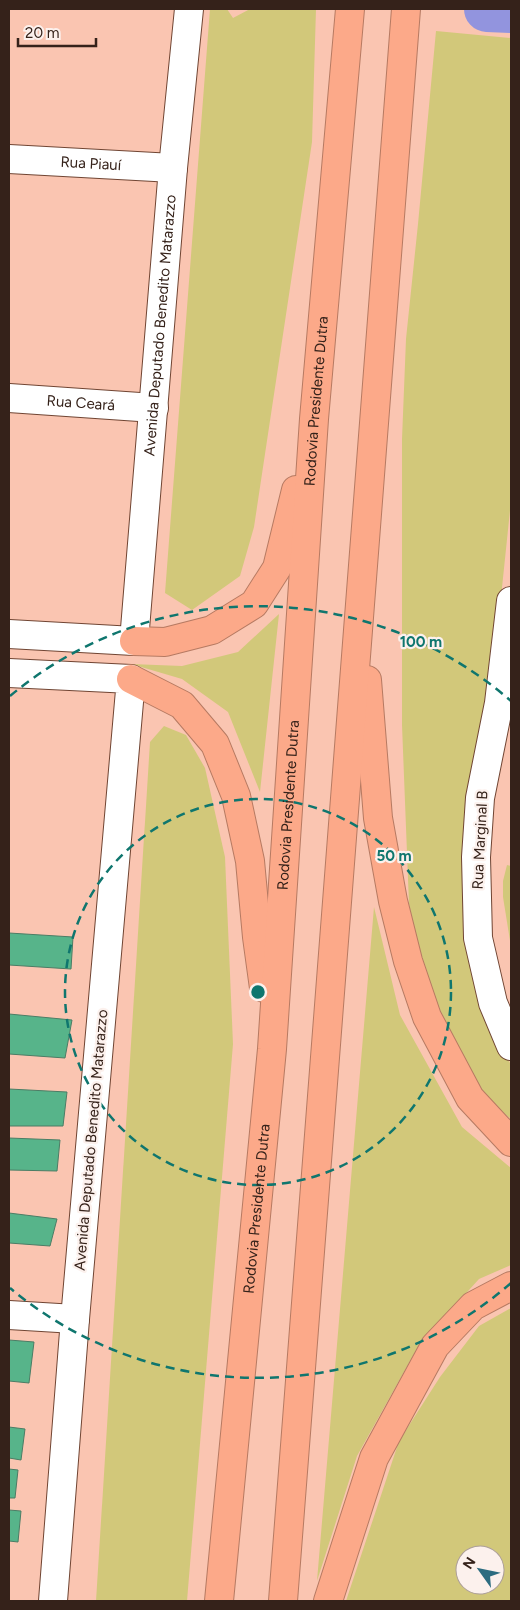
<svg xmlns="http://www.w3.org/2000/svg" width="520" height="1610" viewBox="0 0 520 1610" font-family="Figtree,sans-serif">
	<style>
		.green { fill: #d2c87a; fill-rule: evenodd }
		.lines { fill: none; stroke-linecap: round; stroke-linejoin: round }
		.river { stroke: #9294de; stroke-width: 46 }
		.building { fill: #57b48a; stroke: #4b7d65 }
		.minor-casing { stroke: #704533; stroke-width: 30 }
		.highway-casing { stroke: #b67a62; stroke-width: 30 }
		.minor { stroke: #fff; stroke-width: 28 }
		.highway { stroke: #fca989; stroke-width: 28 }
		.ring { fill: none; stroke: #0f766e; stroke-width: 2.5; stroke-dasharray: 9 6 }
		.labels { text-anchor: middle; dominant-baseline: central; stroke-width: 4.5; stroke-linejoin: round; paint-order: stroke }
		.street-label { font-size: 15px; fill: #35221a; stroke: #fcf1ed }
		.centre { fill: #0f766e; stroke: #fcf1ed; stroke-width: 2.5 }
		.ring-label { font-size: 15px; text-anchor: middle; font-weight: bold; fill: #0f766e; stroke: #fcf1ed; stroke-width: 4.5; stroke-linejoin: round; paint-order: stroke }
	</style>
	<rect width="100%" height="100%" fill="#fac5b1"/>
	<!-- green -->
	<g class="green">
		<polygon points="210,9 227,9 233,18 250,9 316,9 312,142 254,527 240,576 192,610 165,593"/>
		<polygon points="436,31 511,38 511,501 490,703 486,1015 511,1065 511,1119 483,1096 455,1047 427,987 409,904 402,725 402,439 406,339 418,224"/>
		<polygon points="279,614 260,792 228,712 182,679 131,664 182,666 238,652"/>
		<polygon points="164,726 186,735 205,768 225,857 233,1044 187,1601 96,1601 150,742"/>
		<polygon points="507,865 511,866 511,947 503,897 503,881"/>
		<polygon points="374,907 400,1015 462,1127 511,1168 511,1265 479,1279 419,1345 357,1456 317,1581"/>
		<path d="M511 1308V1601H346L399 1441 440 1377 479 1326ZM465 1555H495V1585H465Z"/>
	</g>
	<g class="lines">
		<!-- river -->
		<polyline class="river" points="487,9 511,10"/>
	</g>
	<!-- building -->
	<g class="building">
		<polygon points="9,933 73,937 71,969 9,965"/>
		<polygon points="9,1014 72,1020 65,1058 9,1054"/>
		<polygon points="9,1089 67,1092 63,1126 9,1126"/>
		<polygon points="9,1138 60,1140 57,1171 9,1170"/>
		<polygon points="9,1213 57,1219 50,1246 9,1243"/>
		<polygon points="9,1340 34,1342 29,1383 9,1381"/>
		<polygon points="9,1427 25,1429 21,1460 9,1458"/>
		<polygon points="9,1469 18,1470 15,1498 9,1498"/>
		<polygon points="9,1510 21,1511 18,1542 9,1541"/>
	</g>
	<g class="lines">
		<defs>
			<g id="minor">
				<path id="s1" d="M9 159 173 168"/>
				<path id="s2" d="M9 398 154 408"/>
				<polyline points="511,601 499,703 480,798 476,857 478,938 493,1003 511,1046"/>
				<path id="s3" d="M9 634 134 641 173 168 189 9"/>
				<polyline points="9,673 131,679 75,1319 53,1601"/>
				<polyline points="9,1315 75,1319"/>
			</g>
			<g id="highway">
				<polyline points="134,641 165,642 212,630 254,604 277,568 296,490"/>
				<polyline points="131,679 182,705 215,744 236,796 250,861 257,937 264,988"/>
				<polyline points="367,680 378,818 393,901 408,961 427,1017 470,1098 511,1142"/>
				<path id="s4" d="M219 1601 272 1049 314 419 350 9"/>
				<polyline points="283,1601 406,9"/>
				<polyline points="328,1601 374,1458 435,1346 473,1306 511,1286"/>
			</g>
		</defs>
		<!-- minor casing -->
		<use href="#minor" class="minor-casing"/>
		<!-- highway casing -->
		<use href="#highway" class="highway-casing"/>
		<!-- minor -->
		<use href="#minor" class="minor"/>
		<!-- highway -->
		<use href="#highway" class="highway"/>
	</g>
	<!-- distance rings -->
	<g class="ring">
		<circle cx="258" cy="992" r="193"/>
		<path d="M511 1283A386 386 0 0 1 10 1288M10 696A386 386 0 0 1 511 701"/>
	</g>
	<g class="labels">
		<!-- street labels -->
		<g class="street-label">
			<text stroke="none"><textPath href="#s1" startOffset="82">Rua Piauí</textPath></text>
			<text stroke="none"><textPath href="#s3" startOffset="442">Avenida Deputado Benedito Matarazzo</textPath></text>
			<text stroke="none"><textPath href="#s4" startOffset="1204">Rodovia Presidente Dutra</textPath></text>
			<text stroke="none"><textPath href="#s2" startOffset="72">Rua Ceará</textPath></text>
			<text stroke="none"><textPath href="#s4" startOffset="799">Rodovia Presidente Dutra</textPath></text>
			<text transform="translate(480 840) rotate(-87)">Rua Marginal B</text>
			<text transform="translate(91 1140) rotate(-85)">Avenida Deputado Benedito Matarazzo</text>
			<text stroke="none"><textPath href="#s4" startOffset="394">Rodovia Presidente Dutra</textPath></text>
		</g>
	</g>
	<circle cx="258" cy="992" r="8" class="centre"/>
	<g class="ring-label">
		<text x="421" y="647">100 m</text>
		<text x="394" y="861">50 m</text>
	</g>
	<!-- border -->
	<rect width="520" height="1610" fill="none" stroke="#35221a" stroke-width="20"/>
	<!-- north arrow -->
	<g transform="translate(480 1570) rotate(303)"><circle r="24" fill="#fcf1ed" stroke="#ac9e99"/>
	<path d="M0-4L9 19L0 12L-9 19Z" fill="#2c6c80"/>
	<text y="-8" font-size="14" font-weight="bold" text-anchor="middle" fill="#35221a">N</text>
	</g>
	<!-- scale -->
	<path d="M18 38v8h78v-8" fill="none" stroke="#35221a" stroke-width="2.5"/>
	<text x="25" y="38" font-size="15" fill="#35221a" stroke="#fcf1ed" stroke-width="4" paint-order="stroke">20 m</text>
</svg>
